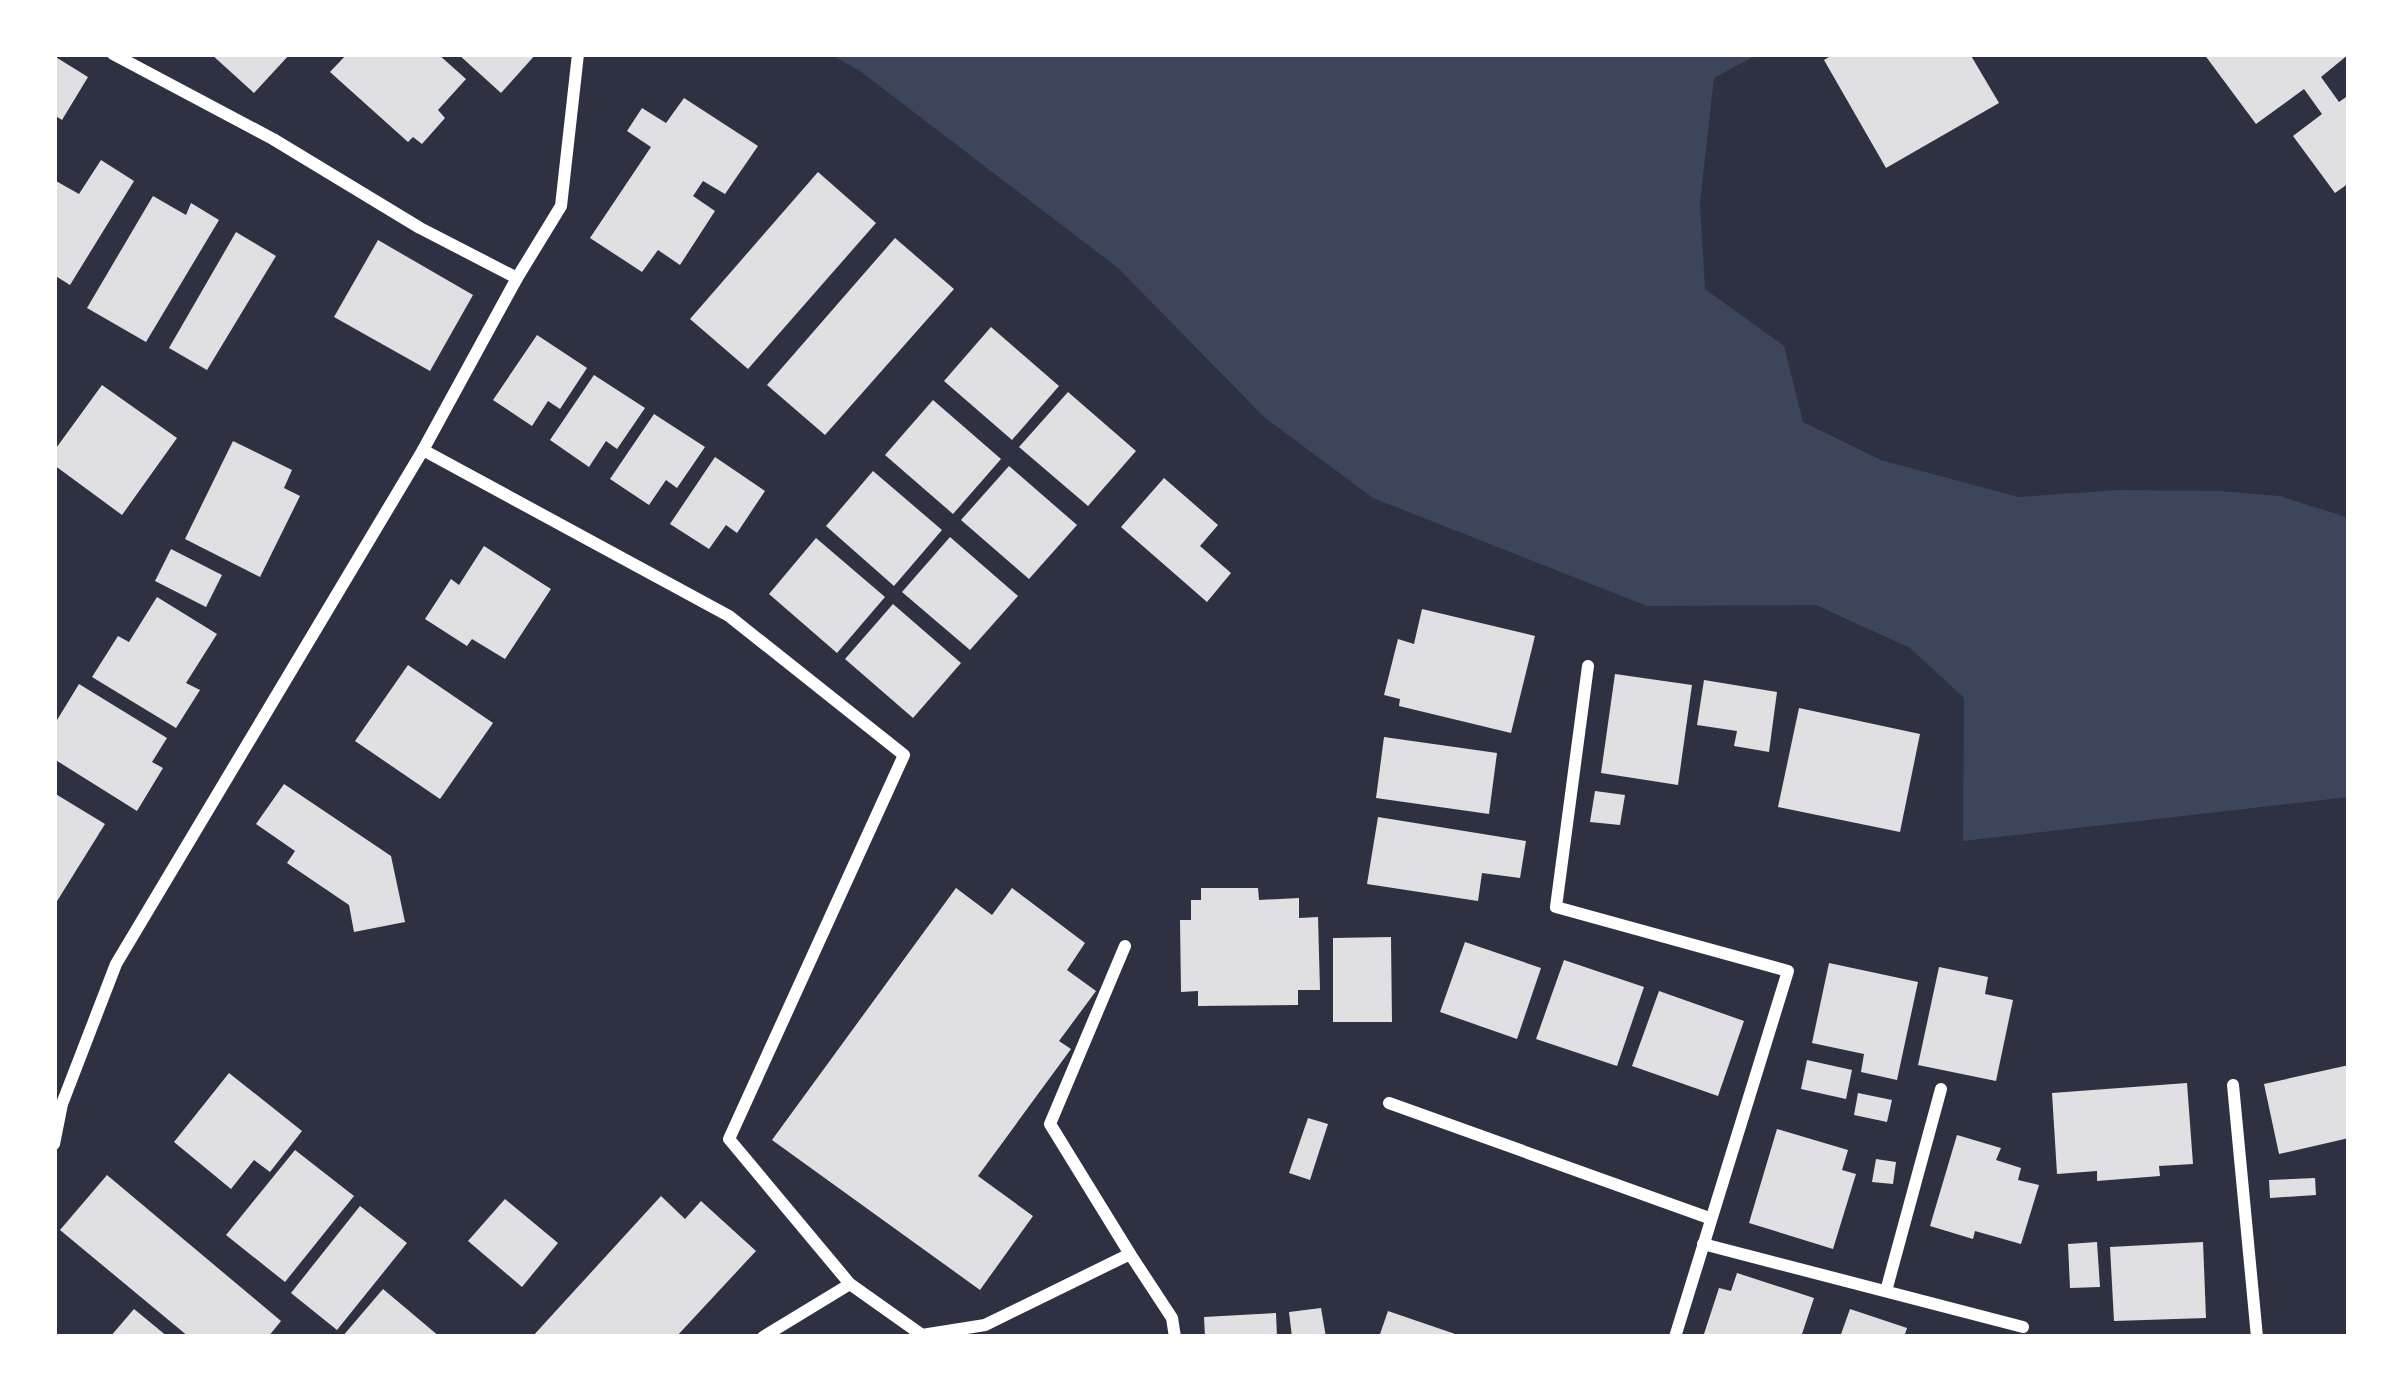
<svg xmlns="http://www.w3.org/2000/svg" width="2403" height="1391" viewBox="0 0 2403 1391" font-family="'Crimson Pro',serif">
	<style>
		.green { fill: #3c4559 }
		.building { fill: #e0e0e3 }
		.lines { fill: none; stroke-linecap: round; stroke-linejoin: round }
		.minor { stroke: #fff; stroke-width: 12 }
	</style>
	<rect width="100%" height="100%" fill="#2d3142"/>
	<!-- green -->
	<polygon class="green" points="830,54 1751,54 1753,57 1714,78 1700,203 1705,289 1784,346 1803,422 1881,460 2018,497 2118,490 2220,491 2280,496 2349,518 2349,797 1963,841 1964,698 1910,648 1816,605 1647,606 1373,498 1264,417 1118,268 860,71"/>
	<!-- building -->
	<g class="building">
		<polygon points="211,54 290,54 254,93"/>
		<polygon points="347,54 438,54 466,79 438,110 445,118 422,144 413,137 408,142 330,72"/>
		<polygon points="458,54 536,54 501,93"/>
		<polygon points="1834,54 1970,54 1999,103 1886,168 1824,60"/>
		<polygon points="2204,54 2349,54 2321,77 2339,102 2349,95 2349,183 2335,193 2293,136 2322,114 2304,89 2256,124"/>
		<polygon points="54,56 88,77 62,120 54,115"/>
		<polygon points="684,98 758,146 725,194 703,181 693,196 715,211 680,265 658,250 642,272 590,238 651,147 627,131 642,108 666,123"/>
		<polygon points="101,160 134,181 70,285 54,275 54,185 56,181 79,194"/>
		<polygon points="818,172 876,223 748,369 690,319"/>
		<polygon points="153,196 186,215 191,203 219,220 146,342 87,308"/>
		<polygon points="236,232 276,256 207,370 169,348"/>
		<polygon points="895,238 954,289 825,435 767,385"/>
		<polygon points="378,240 473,295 430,371 334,317"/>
		<polygon points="991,327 1059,386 1012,440 944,381"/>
		<polygon points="537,335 587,368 560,409 548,401 532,426 493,400"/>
		<polygon points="594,375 645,408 617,449 606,441 589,467 550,440"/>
		<polygon points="102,385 177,438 122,515 54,465 54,451"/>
		<polygon points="1068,392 1136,451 1088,506 1019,447"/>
		<polygon points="933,400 1001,459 953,514 885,455"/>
		<polygon points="654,414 705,447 677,488 666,480 649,505 610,479"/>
		<polygon points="233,441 292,470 284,488 300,496 260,577 185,539"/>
		<polygon points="715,457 765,491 737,533 726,525 709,549 670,524"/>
		<polygon points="1009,466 1077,525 1029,579 961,520"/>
		<polygon points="873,471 942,530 894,586 826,526"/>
		<polygon points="1164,478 1218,525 1200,546 1231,573 1207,602 1121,527"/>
		<polygon points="950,537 1018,596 970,650 902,592"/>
		<polygon points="816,538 885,597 837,653 769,594"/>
		<polygon points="484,546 551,589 505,659 472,639 467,646 425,619 451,579 459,585"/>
		<polygon points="171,549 222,575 206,607 155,581"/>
		<polygon points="157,597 217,634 186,683 200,690 176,728 92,677 118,636 129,642"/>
		<polygon points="893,604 961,663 913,718 845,659"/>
		<polygon points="1422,609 1535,636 1511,733 1399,706 1400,699 1384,695 1398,639 1414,644"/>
		<polygon points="408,665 493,723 440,799 355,741"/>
		<polygon points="1615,674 1692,685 1678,785 1601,773"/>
		<polygon points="1704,680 1777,692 1769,752 1734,746 1737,731 1697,725"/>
		<polygon points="79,684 167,738 152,762 163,768 137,811 54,759 54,725"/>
		<polygon points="1799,708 1920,734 1900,832 1778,807"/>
		<polygon points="1384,737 1497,753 1489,814 1376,798"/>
		<polygon points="284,784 391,856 405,922 354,932 349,905 287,863 295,851 256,824"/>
		<polygon points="1595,791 1625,795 1620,825 1590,822"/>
		<polygon points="54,793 105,824 54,906"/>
		<polygon points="1378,817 1526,841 1520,878 1482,873 1478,901 1367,884"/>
		<polygon points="956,888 992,915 1012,888 1085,943 1067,970 1096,991 1059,1041 1071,1049 978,1176 1033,1216 980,1290 772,1140"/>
		<polygon points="1201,888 1258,888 1259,900 1299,898 1299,918 1318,917 1320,990 1298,990 1298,1005 1198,1006 1198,991 1181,992 1180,920 1191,920 1191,900 1201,900"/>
		<polygon points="1391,937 1392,1022 1333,1022 1333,938"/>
		<polygon points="1465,942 1541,968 1517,1039 1440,1012"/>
		<polygon points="1564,960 1644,987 1617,1066 1536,1039"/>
		<polygon points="1829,963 1918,982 1897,1080 1861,1072 1864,1054 1812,1043"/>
		<polygon points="1939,967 1988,977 1985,994 2013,1000 1996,1081 1918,1065"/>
		<polygon points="1659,991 1744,1021 1718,1096 1632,1066"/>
		<polygon points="1807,1060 1852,1070 1846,1099 1801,1089"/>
		<polygon points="2349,1065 2349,1138 2279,1154 2264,1084"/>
		<polygon points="229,1073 302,1131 270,1172 254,1160 231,1189 174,1142"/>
		<polygon points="2187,1083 2193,1164 2159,1166 2160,1176 2097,1181 2097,1171 2057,1174 2052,1093"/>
		<polygon points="1858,1093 1892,1100 1887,1122 1854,1115"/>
		<polygon points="1308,1118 1328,1124 1310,1180 1289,1173"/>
		<polygon points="1777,1129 1848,1150 1842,1170 1856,1174 1833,1249 1749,1223"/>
		<polygon points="1957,1135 2001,1148 1996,1160 2021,1168 2018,1180 2039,1185 2021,1244 1975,1231 1973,1239 1930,1226"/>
		<polygon points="295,1150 354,1196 285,1282 226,1235"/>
		<polygon points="1876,1159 1896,1162 1893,1184 1872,1182"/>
		<polygon points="107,1175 281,1321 268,1337 189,1337 60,1230"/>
		<polygon points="2315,1178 2316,1195 2270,1198 2269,1180"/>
		<polygon points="661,1196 685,1219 701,1201 756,1251 676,1337 532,1337"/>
		<polygon points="505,1199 558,1243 522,1287 468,1241"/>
		<polygon points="360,1206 407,1243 337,1330 291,1293"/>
		<polygon points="2097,1242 2100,1287 2070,1288 2068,1244"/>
		<polygon points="2203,1242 2206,1318 2114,1321 2110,1247"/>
		<polygon points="1737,1273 1814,1298 1801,1337 1703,1337 1719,1288 1731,1291"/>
		<polygon points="383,1289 440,1337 342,1337"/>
		<polygon points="1321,1308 1326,1337 1292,1337 1289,1312"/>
		<polygon points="134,1309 168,1337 110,1337"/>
		<polygon points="1850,1309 1907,1328 1904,1337 1840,1337"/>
		<polygon points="1388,1311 1461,1336 1461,1337 1379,1337"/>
		<polygon points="1276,1313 1277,1337 1205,1337 1204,1317"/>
	</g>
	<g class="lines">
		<!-- minor -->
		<g class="minor">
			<polyline points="113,54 273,139 420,228 517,278"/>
			<polyline points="423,450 729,616 904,755 729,1139 850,1284 922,1335 985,1325 1130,1254 1172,1318 1175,1337"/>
			<polyline points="1588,666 1556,907 1788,971 1675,1337"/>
			<polyline points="1125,946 1050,1124 1130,1254"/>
			<polyline points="2233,1085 2257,1337"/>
			<polyline points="1389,1103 1709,1218"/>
			<polyline points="54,1144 62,1104 116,964 423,450 517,278 561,206 578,54"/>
			<polyline points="1703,1244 2023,1327"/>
			<polyline points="1886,1291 1941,1089"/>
			<polyline points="763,1337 850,1284"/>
		</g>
	</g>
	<!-- border -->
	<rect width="2403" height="1391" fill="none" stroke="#ffffff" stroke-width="114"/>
</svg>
